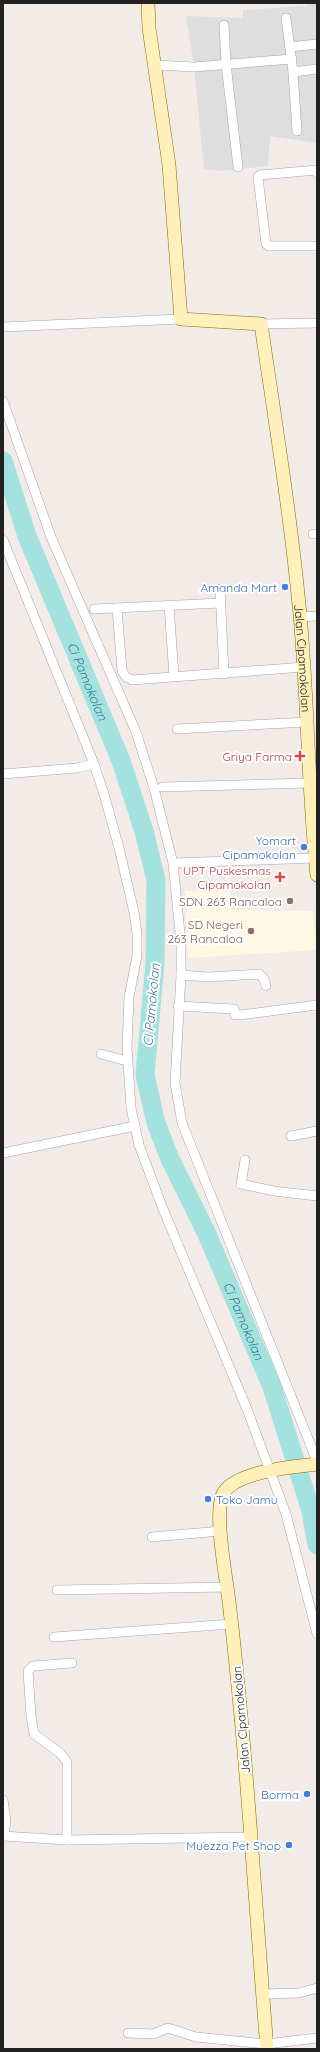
<svg xmlns="http://www.w3.org/2000/svg" width="320" height="2052" viewBox="0 0 320 2052" font-family="Quicksand,sans-serif">
	<style>
		.residential { fill: #dfdede }
		.education { fill: #fff8e2 }
		.lines { fill: none; stroke-linecap: round; stroke-linejoin: round }
		.river { stroke: #a4e2e0; stroke-width: 19 }
		.street-casing { stroke: #a5a5a5; stroke-width: 10 }
		.secondary-casing { stroke: #7f6c00; stroke-width: 14 }
		.street { stroke: #fff; stroke-width: 9 }
		.secondary { stroke: #fef0b8; stroke-width: 13 }
		.shop-dot { fill: #3f7fe0; stroke: #fff; stroke-width: 1.5 }
		.health-dot { fill: #e0444e; stroke: #fff; stroke-width: 1.5 }
		.education-dot { fill: #8d6e63; stroke: #fff; stroke-width: 1.5 }
		.labels { text-anchor: middle; dominant-baseline: central; stroke-width: 4; stroke-linejoin: round; paint-order: stroke }
		.shop-label { font-size: 12px; fill: #366cbe; stroke: #fff; text-anchor: end }
		.street-label { font-size: 12px; fill: #212121; stroke: #fff }
		.health-label { font-size: 12px; fill: #be3a42; stroke: #fff; text-anchor: end }
		.education-label { font-size: 12px; fill: #785e54; stroke: #fff; text-anchor: end }
		.water-label { font-size: 13px; font-style: italic; fill: #387a8f; stroke: #fff }
	</style>
	<rect width="100%" height="100%" fill="#f2ebe7"/>
	<!-- residential -->
	<polygon class="residential" points="307,3 317,3 317,143 270,136 268,166 220,171 204,169 194,67 186,16 243,18 243,10 307,6"/>
	<!-- education -->
	<polygon class="education" points="185,891 230,892 231,910 313,911 317,950 188,958"/>
	<g class="lines">
		<!-- river -->
		<path class="river" id="s1" d="M3 461 27 536 121 761 144 831 156 880 155 963 145 1075 156 1123 170 1159 206 1232 272 1387 311 1511 317 1545"/>
		<defs>
			<g id="street">
				<polyline points="286,18 293,72 297,131"/>
				<polyline points="224,25 226,64 238,167"/>
				<polyline points="290,47 317,44"/>
				<polyline points="155,65 194,67 292,59"/>
				<polyline points="293,72 317,69"/>
				<polyline points="317,173 317,170 260,175 258,177 266,244 269,246 317,246"/>
				<polyline points="261,324 317,323"/>
				<polyline points="3,327 181,319"/>
				<polyline points="3,401 51,537 136,732 154,788 173,863 181,943 181,975 175,1083 182,1123 317,1461"/>
				<polyline points="313,534 317,534"/>
				<polyline points="3,540 94,764 104,794 119,848 134,912 137,934 137,956 129,997 127,1047 131,1108 139,1145 163,1209 247,1409 286,1514 317,1634"/>
				<polyline points="220,589 224,674"/>
				<polyline points="169,606 174,676"/>
				<polyline points="117,608 122,671 126,677 132,680 304,667"/>
				<polyline points="94,609 221,603"/>
				<polyline points="300,617 317,616"/>
				<polyline points="177,729 307,722"/>
				<polyline points="3,774 77,768 94,764"/>
				<polyline points="162,787 309,783"/>
				<polyline points="173,863 315,858"/>
				<polyline points="181,975 208,977 259,974 264,979 266,986"/>
				<polyline points="178,1006 234,1009 235,1015 240,1015 317,1005"/>
				<polyline points="101,1054 127,1061"/>
				<polyline points="291,1136 317,1131"/>
				<polyline points="3,1153 135,1126"/>
				<polyline points="245,1160 241,1184 274,1191 317,1196"/>
				<polyline points="152,1537 221,1531"/>
				<polyline points="57,1590 228,1587"/>
				<polyline points="54,1637 232,1624"/>
				<polyline points="3,1800 6,1820 4,1836"/>
				<polyline points="3,1836 67,1840 251,1837"/>
				<polyline points="67,1840 67,1762 60,1753 34,1734 31,1716 28,1671 33,1666 72,1663"/>
				<polyline points="263,1994 299,1993 317,1988"/>
				<polyline points="128,2033 153,2034 168,2028 196,2037 266,2044 317,2038"/>
			</g>
			<g id="secondary">
				<path id="s2" d="M148 3 149 28 169 165 181 319 261 324C275 421 291 517 300 615 308 702 308 789 317 875"/>
				<path d="M267 2049C255 1903 247 1756 230 1610 228 1586 212 1510 224 1492 238 1471 293 1467 317 1464"/>
			</g>
		</defs>
		<!-- street casing -->
		<use href="#street" class="street-casing"/>
		<!-- secondary casing -->
		<use href="#secondary" class="secondary-casing"/>
		<!-- street -->
		<use href="#street" class="street"/>
		<!-- secondary -->
		<use href="#secondary" class="secondary"/>
	</g>
	<!-- markers -->
	<g class="shop-dot">
		<circle cx="285" cy="587" r="4"/>
		<circle cx="304" cy="847" r="4"/>
		<circle cx="208" cy="1499" r="4"/>
		<circle cx="307" cy="1794" r="4"/>
		<circle cx="289" cy="1845" r="4"/>
	</g>
	<g class="health-dot">
		<path d="M298 750h4v4h4v4h-4v4h-4v-4h-4v-4h4z"/>
		<path d="M278 871h4v4h4v4h-4v4h-4v-4h-4v-4h4z"/>
	</g>
	<g class="education-dot">
		<circle cx="290" cy="901" r="4"/>
		<circle cx="251" cy="931" r="4"/>
	</g>
	<g class="labels">
		<!-- shop labels -->
		<g class="shop-label">
			<text x="277" y="587">Amanda Mart</text>
			<text x="296" y="840">Yomart<tspan x="296" dy="14">Cipamokolan</tspan></text>
			<text x="216" y="1499" text-anchor="start">Toko Jamu</text>
			<text x="299" y="1794">Borma</text>
			<text x="281" y="1845">Muezza Pet Shop</text>
		</g>
		<!-- street labels -->
		<g class="street-label">
			<text stroke="none"><textPath href="#s2" startOffset="735">Jalan Cipamokolan</textPath></text>
			<text transform="translate(241 1720) rotate(-95)">Jalan Cipamokolan</text>
		</g>
		<!-- health labels -->
		<g class="health-label">
			<text x="292" y="756">Griya Farma</text>
			<text x="271" y="870">UPT Puskesmas<tspan x="271" dy="14">Cipamokolan</tspan></text>
		</g>
		<!-- education labels -->
		<g class="education-label">
			<text x="282" y="901">SDN 263 Rancaloa</text>
			<text x="243" y="924">SD Negeri<tspan x="243" dy="14">263 Rancaloa</tspan></text>
		</g>
		<!-- water labels -->
		<g class="water-label">
			<text stroke="none"><textPath href="#s1" startOffset="236">Ci Pamokolan</textPath></text>
			<text transform="translate(151 1005) rotate(-85)">Ci Pamokolan</text>
			<text stroke="none"><textPath href="#s1" startOffset="908">Ci Pamokolan</textPath></text>
		</g>
	</g>
	<!-- border -->
	<rect width="320" height="2052" fill="none" stroke="#212121" stroke-width="8"/>
</svg>
